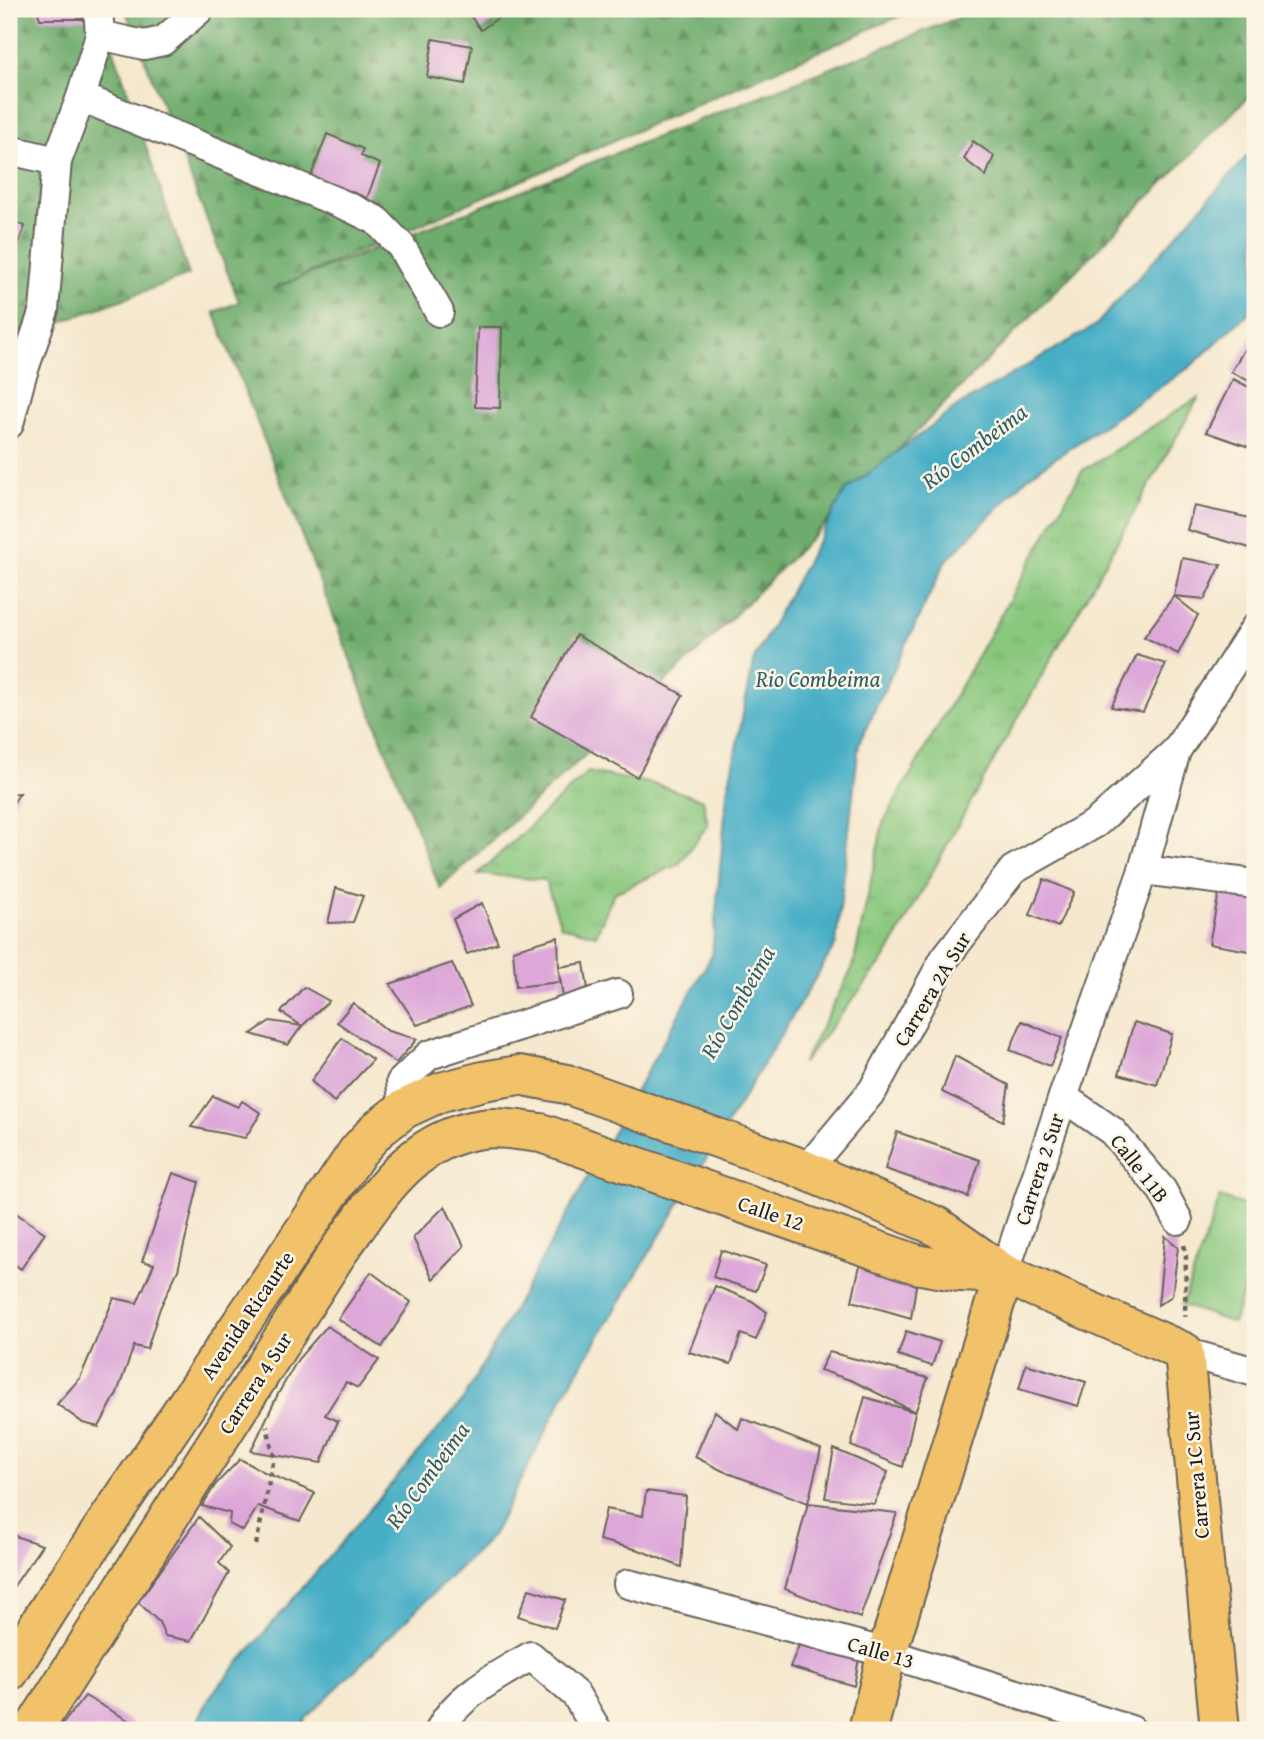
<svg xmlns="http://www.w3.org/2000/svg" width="1264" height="1739" viewBox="0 0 1264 1739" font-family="'Gentium Book Plus',serif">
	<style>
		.grass { fill: url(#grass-tufts); stroke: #52724d; stroke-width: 2 }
		.forest { fill: url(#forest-firs); stroke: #456444; stroke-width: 2 }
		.garden { fill: #89c87e; stroke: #52724d; stroke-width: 2 }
		.water { fill: #47aec6; stroke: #326571; stroke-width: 2 }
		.building { fill: #dda8d9 }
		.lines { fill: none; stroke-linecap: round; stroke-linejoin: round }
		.street-casing { stroke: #68635a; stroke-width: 32 }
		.primary-casing { stroke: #68635a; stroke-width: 42 }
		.path { stroke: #68635a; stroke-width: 4.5; stroke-dasharray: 5 5; stroke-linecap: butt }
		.street { stroke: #fff; stroke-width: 28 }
		.primary { stroke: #f2c26a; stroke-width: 38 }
		.labels { text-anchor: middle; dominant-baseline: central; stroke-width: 5; stroke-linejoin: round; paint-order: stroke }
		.street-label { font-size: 21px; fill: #1c1c1c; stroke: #fcf5e5 }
		.water-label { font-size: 23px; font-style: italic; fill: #2f5e68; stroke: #fcf5e5 }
	</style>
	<defs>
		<pattern id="grass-tufts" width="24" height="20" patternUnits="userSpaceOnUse" patternTransform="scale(1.75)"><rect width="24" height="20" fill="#89c87e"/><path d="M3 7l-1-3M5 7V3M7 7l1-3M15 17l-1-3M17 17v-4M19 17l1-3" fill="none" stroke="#76ab6c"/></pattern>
		<pattern id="forest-firs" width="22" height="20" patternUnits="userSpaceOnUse" patternTransform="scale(1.75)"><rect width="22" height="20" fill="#6eac6d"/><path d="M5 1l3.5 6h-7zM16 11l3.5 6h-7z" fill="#5a8b59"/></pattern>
	</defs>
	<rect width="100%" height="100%" fill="#fcf5e5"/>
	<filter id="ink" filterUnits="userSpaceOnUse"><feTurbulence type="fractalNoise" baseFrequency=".0143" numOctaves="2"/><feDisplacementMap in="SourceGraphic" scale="14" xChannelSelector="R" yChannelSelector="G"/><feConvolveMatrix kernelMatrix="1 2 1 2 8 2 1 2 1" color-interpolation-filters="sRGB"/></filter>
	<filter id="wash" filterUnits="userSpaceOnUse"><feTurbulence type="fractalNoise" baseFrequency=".00686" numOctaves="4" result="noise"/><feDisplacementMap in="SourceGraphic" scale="28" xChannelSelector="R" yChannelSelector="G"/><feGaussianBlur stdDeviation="1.57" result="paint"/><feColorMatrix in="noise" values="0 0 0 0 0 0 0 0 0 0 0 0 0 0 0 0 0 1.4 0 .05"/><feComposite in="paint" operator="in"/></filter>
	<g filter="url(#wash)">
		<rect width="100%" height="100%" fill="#f5e8ce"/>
		<!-- grass -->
		<g class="grass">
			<polygon points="1199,397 965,812 886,957 802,1064 853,967 883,823 1082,471"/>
			<polygon points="588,772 659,785 703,800 708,825 679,864 614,893 596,935 561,926 545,880 478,874"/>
		</g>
		<!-- forest -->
		<g class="forest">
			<polygon points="9,9 100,9 189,275 9,341"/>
			<polygon points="125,9 916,9 272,289 980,9 1255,9 1255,90 700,650 440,888 214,312 239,302"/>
		</g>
		<!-- garden -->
		<polygon class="garden" points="1220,1197 1255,1209 1255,1259 1233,1323 1182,1305"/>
		<!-- water -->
		<polygon class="water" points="1255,147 1255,307 1190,367 1030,475 945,562 859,743 836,944 568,1388 492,1536 306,1718 300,1730 193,1730 211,1695 463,1400 712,955 727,793 754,659 845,491 958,406 1096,325"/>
		<g id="blocks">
			<!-- building -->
			<g class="building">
				<polygon points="37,9 86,9 88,19 40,19"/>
				<polygon points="465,9 499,9 503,14 481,30"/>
				<polygon points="433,39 472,46 465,84 427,77"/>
				<polygon points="327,134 363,149 361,156 380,164 367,198 311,176"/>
				<polygon points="973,141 994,156 986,176 964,159"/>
				<polygon points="9,220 25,226 13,258 9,256"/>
				<polygon points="478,327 502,327 500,408 475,407"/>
				<polygon points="1255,331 1255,384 1231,372"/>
				<polygon points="1233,379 1255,390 1255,449 1206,432"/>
				<polygon points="1194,506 1255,519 1255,535 1250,548 1187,530"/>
				<polygon points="1182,558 1221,565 1205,599 1174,596"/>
				<polygon points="1174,596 1198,615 1178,654 1144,637"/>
				<polygon points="576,635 683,695 637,777 531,717"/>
				<polygon points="1137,655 1166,664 1143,712 1111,707"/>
				<polygon points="20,793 9,809 9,794"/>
				<polygon points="1044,879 1074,892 1058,927 1030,915"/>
				<polygon points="336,888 363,896 353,922 328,923"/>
				<polygon points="1219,892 1255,899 1255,952 1209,944"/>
				<polygon points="482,903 498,943 467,954 453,919"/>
				<polygon points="558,937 559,967 584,963 588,989 563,998 559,970 560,982 516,987 513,950"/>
				<polygon points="452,963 471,1006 417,1025 390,984"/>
				<polygon points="304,987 329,1001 302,1026 281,1012"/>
				<polygon points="353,1003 388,1031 417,1039 396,1063 337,1022"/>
				<polygon points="270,1021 302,1026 288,1045 251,1034"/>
				<polygon points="1022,1021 1062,1038 1050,1066 1010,1050"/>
				<polygon points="1134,1022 1172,1034 1157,1085 1119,1074"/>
				<polygon points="342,1038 373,1060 334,1102 311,1081"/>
				<polygon points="955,1056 1009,1085 1003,1121 942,1092"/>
				<polygon points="213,1096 238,1107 242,1101 261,1113 245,1138 191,1127"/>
				<polygon points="897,1132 980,1160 968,1197 885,1169"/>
				<polygon points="173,1173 199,1182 178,1270 160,1308 147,1349 134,1346 117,1393 99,1427 83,1423 57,1404 80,1378 114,1298 137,1303 154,1264 142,1261"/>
				<polygon points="445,1206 464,1246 433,1279 413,1238"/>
				<polygon points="10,1209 45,1233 21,1269 9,1260"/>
				<polygon points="1165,1236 1178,1247 1172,1296 1158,1305"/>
				<polygon points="721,1250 766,1265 756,1291 713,1277"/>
				<polygon points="860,1265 917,1280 911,1318 852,1301"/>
				<polygon points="371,1272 411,1302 382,1347 338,1319"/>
				<polygon points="715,1286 752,1301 767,1312 756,1340 741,1334 731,1364 689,1352"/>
				<polygon points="327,1326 379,1360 358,1388 346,1382 325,1415 338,1421 321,1463 251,1451 278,1394 298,1359"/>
				<polygon points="906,1331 940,1342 932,1366 898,1355"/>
				<polygon points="829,1352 928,1378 915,1412 853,1381 820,1370"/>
				<polygon points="1026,1364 1086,1382 1078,1406 1019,1389"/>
				<polygon points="865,1397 915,1412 903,1467 851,1446"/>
				<polygon points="715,1411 738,1429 742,1418 821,1449 808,1503 723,1471 695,1457"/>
				<polygon points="834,1449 888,1472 874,1504 825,1498"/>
				<polygon points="240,1459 266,1473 315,1493 300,1521 258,1506 243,1531 229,1524 230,1513 202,1506 216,1484"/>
				<polygon points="646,1491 686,1496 681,1567 639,1550 599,1540 606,1509 643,1516"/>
				<polygon points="808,1503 897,1513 860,1618 785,1589"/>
				<polygon points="199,1517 230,1547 219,1563 229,1573 191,1641 165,1636 159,1622 138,1602"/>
				<polygon points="9,1534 42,1545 9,1593"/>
				<polygon points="529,1589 565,1600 555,1628 518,1616"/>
				<polygon points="1253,1609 1255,1609 1255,1639 1252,1637"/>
				<polygon points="803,1636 860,1653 854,1686 790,1667"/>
				<polygon points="85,1696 133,1723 129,1730 58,1730"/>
			</g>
		</g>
	</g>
	<g filter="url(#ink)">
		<use href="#blocks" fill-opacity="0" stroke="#68635a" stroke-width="2"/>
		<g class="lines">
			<defs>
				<g id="street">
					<polyline points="100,35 144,45 163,41 200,9"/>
					<polyline points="81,97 349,207 376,220 401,246 439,312"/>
					<polyline points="9,150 57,161"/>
					<polyline points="9,424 21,378 44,310 57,161 81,97 100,35 98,9"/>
					<polyline points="1143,870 1255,884"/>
					<polyline points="1063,1097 1112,1131 1162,1190 1178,1220"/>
					<polyline points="404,1109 401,1082 429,1055 618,994"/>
					<polyline points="806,1170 873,1090 945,958 1013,870 1096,823 1176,751"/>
					<polyline points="1004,1274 1063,1097 1143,870 1176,751 1255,628"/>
					<polyline points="1184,1352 1255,1372"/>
					<polyline points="628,1584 887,1653 1131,1730"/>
					<path d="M440 1730C455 1697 500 1674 531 1656L576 1695 597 1730"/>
				</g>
				<g id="primary">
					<polyline points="9,1672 53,1602 358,1151 377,1130 404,1109 441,1092 483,1081 519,1075 566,1084 793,1165 936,1226 1004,1274 1184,1352 1220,1730"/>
					<path d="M33 1730 338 1252C378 1198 409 1139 482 1129 500 1126 523 1131 541 1133L916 1264 960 1272 1004 1274"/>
					<polyline points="868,1730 887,1653 1004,1274"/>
				</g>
			</defs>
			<!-- street casing -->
			<use href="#street" class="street-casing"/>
			<!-- primary casing -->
			<use href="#primary" class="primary-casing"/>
			<!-- path -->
			<g class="path">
				<polyline points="1184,1245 1186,1253 1185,1317"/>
				<polyline points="256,1545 274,1457 267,1426"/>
			</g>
			<!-- street -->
			<use href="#street" class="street"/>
			<!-- primary -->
			<use href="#primary" class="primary"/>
		</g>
	</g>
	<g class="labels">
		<!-- street labels -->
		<g class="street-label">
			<text transform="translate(932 989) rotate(-59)">Carrera 2A Sur</text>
			<text transform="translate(1140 1168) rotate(52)">Calle 11B</text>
			<text transform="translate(1039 1169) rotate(-72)">Carrera 2 Sur</text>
			<text transform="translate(771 1213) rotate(19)">Calle 12</text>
			<text transform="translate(247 1315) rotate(-56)">Avenida Ricaurte</text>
			<text transform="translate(255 1383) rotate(-57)">Carrera 4 Sur</text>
			<text transform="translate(1196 1475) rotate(-95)">Carrera 1C Sur</text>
			<text transform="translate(881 1652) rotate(16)">Calle 13</text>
		</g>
		<!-- water labels -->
		<g class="water-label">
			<text transform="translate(974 446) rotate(-37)">Río Combeima</text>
			<text x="818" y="678">Rio Combeima</text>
			<text transform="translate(737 1002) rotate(-60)">Río Combeima</text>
			<text transform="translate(427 1475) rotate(-54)">Río Combeima</text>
		</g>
	</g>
	<!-- margin -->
	<rect width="1264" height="1739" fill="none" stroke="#fcf5e5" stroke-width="35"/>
</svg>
